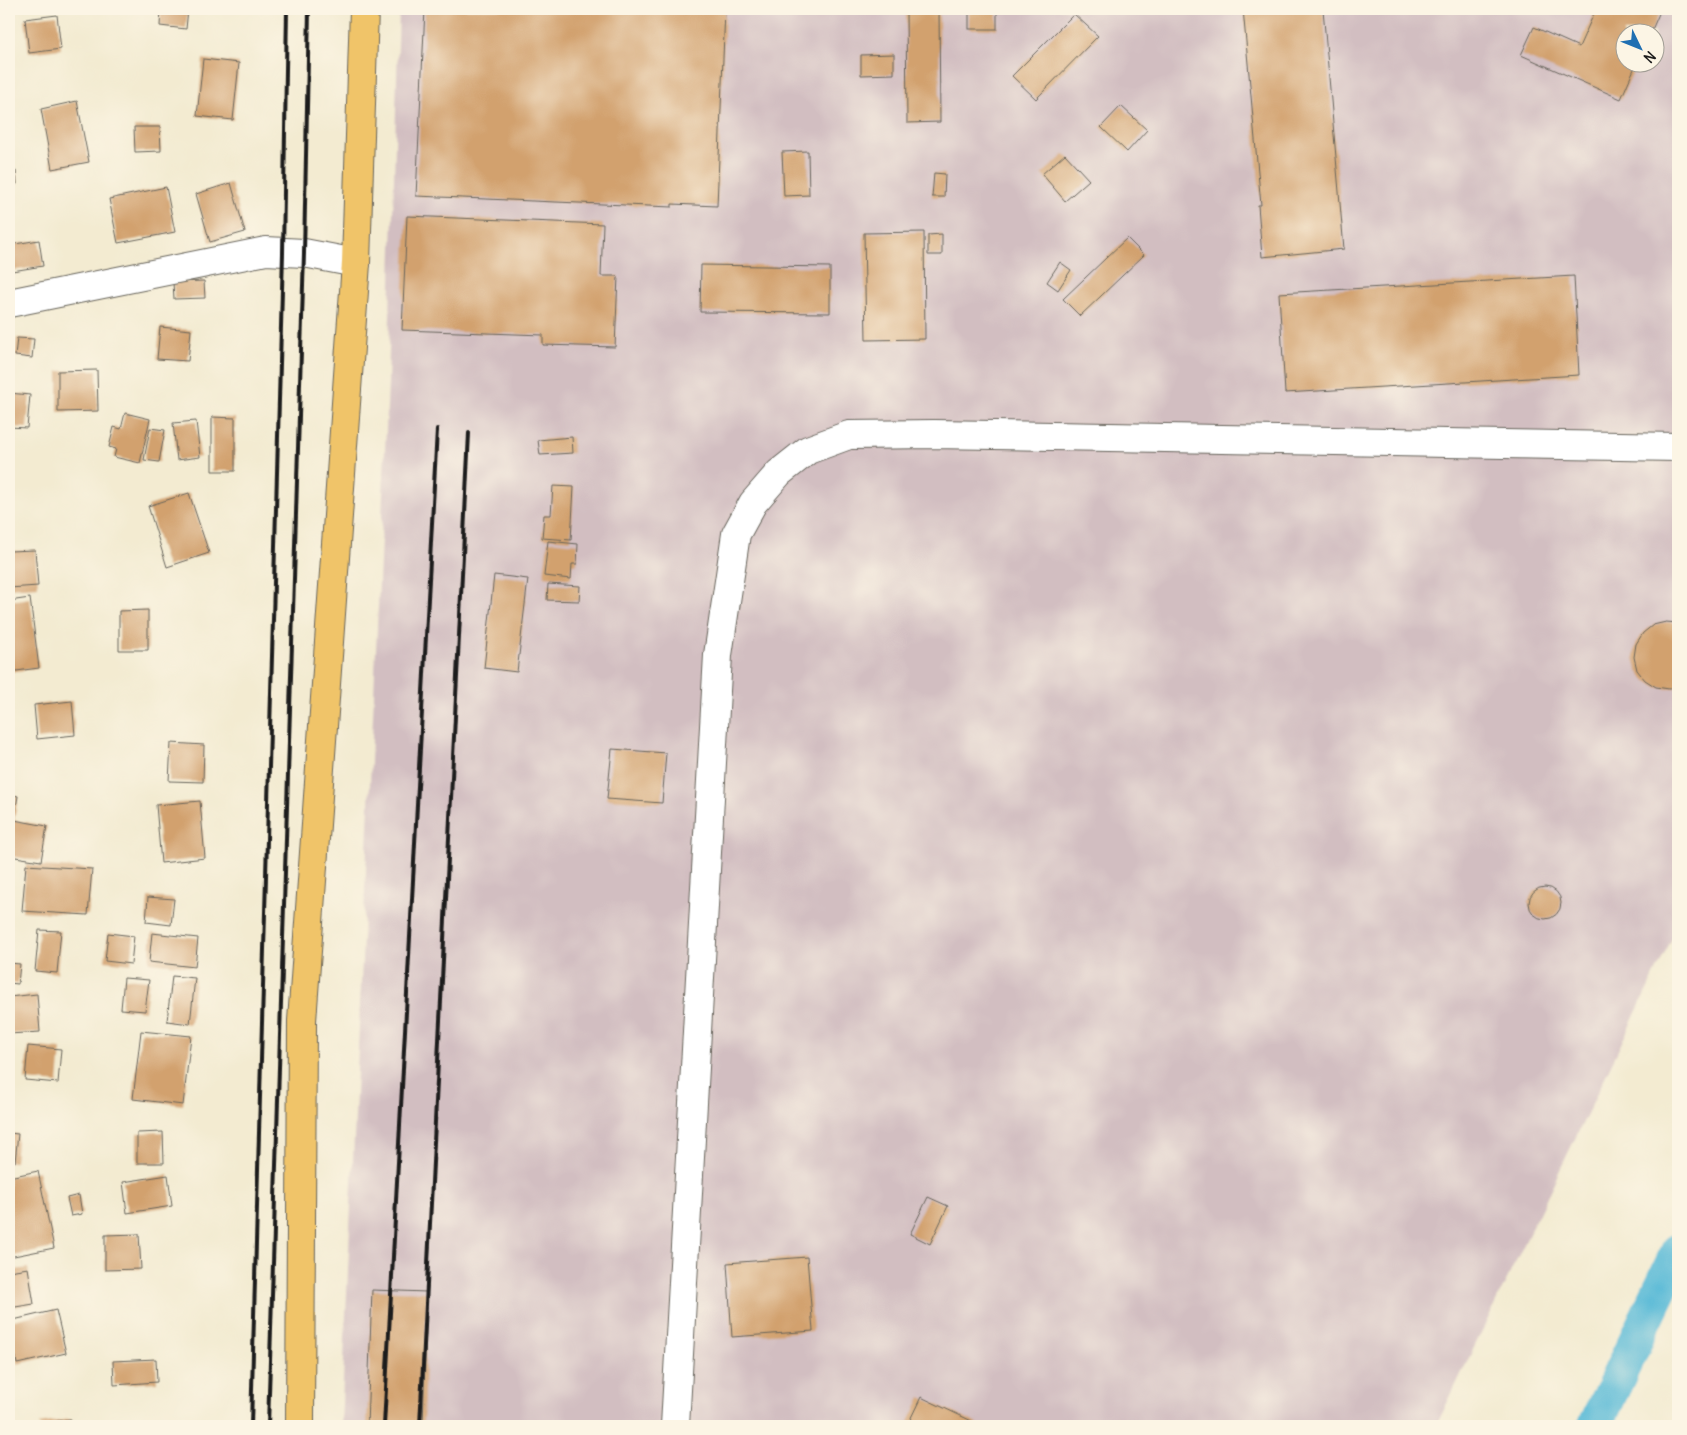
<svg xmlns="http://www.w3.org/2000/svg" width="1687" height="1435" viewBox="0 0 1687 1435" font-family="Delius,sans-serif">
	<style>
		.industrial { fill: #d2bec1; fill-rule: evenodd }
		.lines { fill: none; stroke-linecap: round; stroke-linejoin: round }
		.canal { stroke: #58bad7; stroke-width: 35 }
		.building { fill: #d2a16e }
		.minor-casing { stroke: #67645b; stroke-width: 30 }
		.primary-casing { stroke: #67645b; stroke-width: 30 }
		.minor { stroke: #fff; stroke-width: 28 }
		.primary { stroke: #f0c469; stroke-width: 28 }
		.rail { stroke: #1c1c1c; stroke-width: 4 }
	</style>
	<rect width="100%" height="100%" fill="#fcf5e5"/>
	<filter id="ink" filterUnits="userSpaceOnUse"><feTurbulence type="fractalNoise" baseFrequency=".02" numOctaves="2"/><feDisplacementMap in="SourceGraphic" scale="10" xChannelSelector="R" yChannelSelector="G"/><feConvolveMatrix kernelMatrix="1 2 1 2 8 2 1 2 1" color-interpolation-filters="sRGB"/></filter>
	<filter id="wash" filterUnits="userSpaceOnUse"><feTurbulence type="fractalNoise" baseFrequency=".0096" numOctaves="4" result="noise"/><feDisplacementMap in="SourceGraphic" scale="20" xChannelSelector="R" yChannelSelector="G"/><feGaussianBlur stdDeviation="1.12" result="paint"/><feColorMatrix in="noise" values="0 0 0 0 0 0 0 0 0 0 0 0 0 0 0 0 0 1.4 0 .05"/><feComposite in="paint" operator="in"/></filter>
	<g filter="url(#wash)">
		<rect width="100%" height="100%" fill="#f3ebd1"/>
		<!-- industrial -->
		<path class="industrial" d="M399 9H1678V926L1436 1426H341L388 384ZM1624 32H1654V62H1624Z"/>
		<g class="lines">
			<!-- canal -->
			<polyline class="canal" points="1595,1426 1678,1251"/>
		</g>
		<g id="blocks">
			<!-- building -->
			<g class="building">
				<polygon points="161,9 188,9 186,29 160,26"/>
				<polygon points="425,9 725,9 717,206 672,204 672,207 416,196"/>
				<polygon points="906,9 939,9 940,122 907,123"/>
				<rect x="969" y="9" width="28" height="20"/>
				<polygon points="1243,9 1323,9 1344,249 1262,257 1258,205 1261,205"/>
				<polygon points="1596,9 1661,9 1651,32 1624,32 1624,62 1637,62 1621,99 1521,55 1534,27 1579,47"/>
				<polygon points="1074,14 1098,36 1036,99 1012,76"/>
				<polygon points="57,15 61,49 29,53 25,19"/>
				<polygon points="894,54 894,74 861,75 861,55"/>
				<polygon points="203,59 239,63 233,120 197,116"/>
				<polygon points="77,101 89,162 52,169 41,109"/>
				<polygon points="1121,106 1147,130 1127,152 1101,127"/>
				<polygon points="134,127 160,127 161,151 135,152"/>
				<polygon points="808,151 809,195 784,196 782,152"/>
				<polygon points="1065,154 1089,180 1065,201 1042,174"/>
				<polygon points="16,171 17,184 9,186 9,172"/>
				<polygon points="934,173 945,174 944,197 932,197"/>
				<polygon points="231,183 245,232 210,242 196,194"/>
				<polygon points="166,187 175,232 118,243 109,199"/>
				<polygon points="407,216 603,224 601,276 618,276 615,347 543,345 543,335 402,330"/>
				<polygon points="924,232 925,339 866,340 864,233"/>
				<polygon points="942,234 942,255 928,255 928,235"/>
				<polygon points="1127,238 1144,255 1080,316 1063,299"/>
				<polygon points="39,240 43,266 12,271 9,245"/>
				<polygon points="1060,262 1071,270 1058,290 1047,282"/>
				<polygon points="701,265 830,267 830,313 700,312"/>
				<polygon points="1574,276 1579,375 1285,393 1279,293"/>
				<polygon points="204,281 205,298 174,299 173,282"/>
				<polygon points="160,327 191,330 188,361 157,359"/>
				<polygon points="17,338 34,339 32,358 15,356"/>
				<polygon points="97,370 98,411 58,412 58,371"/>
				<polygon points="9,393 30,395 27,428 9,427"/>
				<polygon points="125,413 150,419 140,463 114,457 116,449 109,447 114,427 121,429"/>
				<polygon points="212,417 235,418 235,471 212,471"/>
				<polygon points="196,421 200,457 177,460 173,423"/>
				<polygon points="150,428 165,430 159,462 144,460"/>
				<polygon points="572,437 573,453 540,455 538,440"/>
				<polygon points="553,486 574,487 571,540 542,538 544,515 551,515"/>
				<polygon points="189,493 209,553 167,567 148,506"/>
				<polygon points="548,541 578,544 577,564 572,564 571,579 544,576"/>
				<polygon points="35,550 38,586 9,588 9,551"/>
				<polygon points="494,575 528,579 517,672 484,668"/>
				<polygon points="548,584 580,586 579,601 547,600"/>
				<polygon points="30,598 39,668 9,672 9,601"/>
				<polygon points="148,610 148,650 119,650 119,611"/>
				<polygon points="1666,622 1678,623 1678,687 1669,689 1656,687 1645,680 1637,670 1634,657 1636,644 1643,633 1653,625"/>
				<polygon points="72,701 75,735 37,739 34,705"/>
				<polygon points="171,743 204,745 203,782 169,781"/>
				<polygon points="612,749 666,753 662,803 607,799"/>
				<polygon points="9,794 18,796 14,820 47,826 41,861 9,856"/>
				<polygon points="200,801 205,858 161,863 156,805"/>
				<polygon points="26,865 92,869 88,915 22,911"/>
				<circle cx="1545" cy="903" r="16"/>
				<polygon points="148,897 174,899 171,925 146,922"/>
				<polygon points="39,930 61,931 57,973 35,971"/>
				<polygon points="108,933 134,936 131,964 105,961"/>
				<polygon points="152,933 198,938 195,967 149,962"/>
				<polygon points="9,963 20,964 18,984 9,983"/>
				<polygon points="172,976 195,978 190,1024 167,1021"/>
				<polygon points="124,978 149,980 145,1011 121,1009"/>
				<polygon points="37,994 40,1032 9,1034 9,997"/>
				<polygon points="141,1031 191,1036 183,1105 133,1099"/>
				<polygon points="28,1046 61,1049 58,1083 25,1080"/>
				<polygon points="163,1132 164,1163 137,1163 137,1133"/>
				<polygon points="9,1133 18,1134 15,1162 9,1162"/>
				<polygon points="38,1171 54,1248 9,1257 9,1177"/>
				<polygon points="168,1175 172,1206 127,1213 123,1182"/>
				<polygon points="79,1195 82,1214 71,1216 67,1198"/>
				<polygon points="928,1197 948,1206 930,1244 910,1234"/>
				<polygon points="139,1234 141,1269 105,1270 105,1235"/>
				<polygon points="807,1257 813,1331 732,1337 727,1263"/>
				<polygon points="28,1268 34,1304 9,1308 9,1271"/>
				<polygon points="372,1290 427,1292 423,1426 367,1426"/>
				<polygon points="56,1310 66,1353 17,1364 9,1321"/>
				<polygon points="156,1359 157,1382 114,1385 113,1361"/>
				<polygon points="921,1397 978,1424 977,1426 907,1426"/>
				<polygon points="70,1419 71,1426 40,1426 39,1424"/>
			</g>
		</g>
	</g>
	<g filter="url(#ink)">
		<use href="#blocks" fill-opacity="0" stroke="#67645b" stroke-width="1"/>
		<g class="lines">
			<defs>
				<g id="minor">
					<polyline points="9,303 266,251 304,253 356,263"/>
					<polyline points="675,1426 718,655 736,534 753,503 779,473 808,450 849,435 934,434 1678,447"/>
				</g>
				<polyline id="primary" points="300,1426 302,1021 356,263 364,9"/>
			</defs>
			<!-- minor casing -->
			<use href="#minor" class="minor-casing"/>
			<!-- primary casing -->
			<use href="#primary" class="primary-casing"/>
			<!-- minor -->
			<use href="#minor" class="minor"/>
			<!-- primary -->
			<use href="#primary" class="primary"/>
			<!-- rail -->
			<g class="rail">
				<polyline points="251,1426 283,253 287,9"/>
				<polyline points="268,1426 304,253 309,9"/>
				<polyline points="384,1426 437,429"/>
				<polyline points="420,1426 469,433"/>
			</g>
		</g>
	</g>
	<!-- margin -->
	<rect width="1687" height="1435" fill="none" stroke="#fcf5e5" stroke-width="30"/>
	<!-- north arrow -->
	<g transform="translate(1640 48) rotate(133)"><circle r="24" fill="#fcf5e5" stroke="#a29e95"/>
	<path d="M0-4L9 19L0 12L-9 19Z" fill="#1f6fb2"/>
	<text y="-8" font-size="14" font-weight="bold" text-anchor="middle" fill="#1c1c1c">N</text>
	</g>
</svg>
